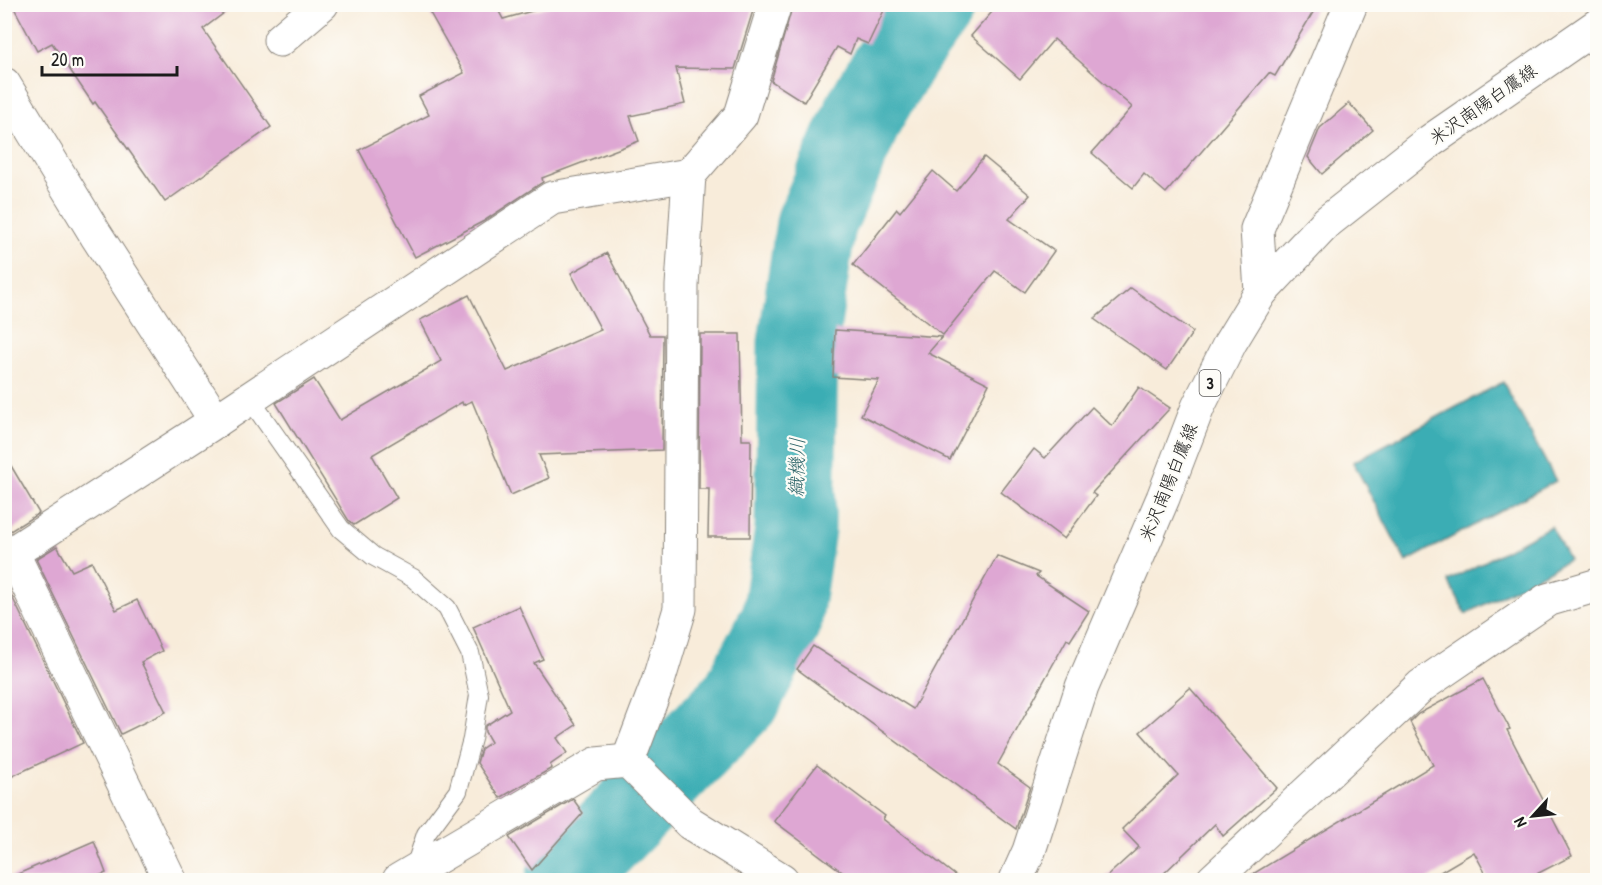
<svg xmlns="http://www.w3.org/2000/svg" width="1602" height="885" viewBox="0 0 1602 885" font-family="'Patrick Hand','Klee One',sans-serif">
	<style>
		.water { fill: #3badb4; stroke: #2c6468; stroke-width: 1.5 }
		.lines { fill: none; stroke-linecap: round; stroke-linejoin: round }
		.river { stroke: #3badb4; stroke-width: 81 }
		.building { fill: #dea7d3 }
		.lane-casing { stroke: #8a847b; stroke-width: 20 }
		.street-casing { stroke: #8a847b; stroke-width: 35 }
		.primary-casing { stroke: #8a847b; stroke-width: 35 }
		.lane { stroke: #fff; stroke-width: 18 }
		.street { stroke: #fff; stroke-width: 33 }
		.primary { stroke: #fff; stroke-width: 33 }
		.labels { text-anchor: middle; dominant-baseline: central; stroke-width: 4.5; stroke-linejoin: round; paint-order: stroke }
		.shield { fill: #fdfcf7; stroke: #605f5e; stroke-width: 1.5 }
		.shield-label { font-size: 16px; font-weight: bold; fill: #1c1c1c }
		.street-label { font-size: 18px; fill: #1c1c1c; stroke: #fdfcf7 }
		.water-label { font-size: 20px; font-style: italic; fill: #2c6468; stroke: #fdfcf7 }
	</style>
	<rect width="100%" height="100%" fill="#fdfcf7"/>
	<filter id="ink" filterUnits="userSpaceOnUse"><feTurbulence type="fractalNoise" baseFrequency=".0167" numOctaves="2"/><feDisplacementMap in="SourceGraphic" scale="12" xChannelSelector="R" yChannelSelector="G"/><feConvolveMatrix kernelMatrix="1 2 1 2 8 2 1 2 1" color-interpolation-filters="sRGB"/></filter>
	<filter id="wash" filterUnits="userSpaceOnUse"><feTurbulence type="fractalNoise" baseFrequency=".008" numOctaves="4" result="noise"/><feDisplacementMap in="SourceGraphic" scale="24" xChannelSelector="R" yChannelSelector="G"/><feGaussianBlur stdDeviation="1.35" result="paint"/><feColorMatrix in="noise" values="0 0 0 0 0 0 0 0 0 0 0 0 0 0 0 0 0 1.4 0 .05"/><feComposite in="paint" operator="in"/></filter>
	<g filter="url(#wash)">
		<rect width="100%" height="100%" fill="#f8ecda"/>
		<!-- water -->
		<g class="water">
			<polygon points="1503,382 1556,481 1406,562 1353,462"/>
			<polygon points="1551,526 1569,560 1466,614 1448,581"/>
		</g>
		<g class="lines">
			<!-- river -->
			<polyline class="river" points="566,880 591,852 740,699 782,618 795,529 798,343 816,224 865,111 901,51 935,4"/>
		</g>
		<g id="blocks">
			<!-- building -->
			<g class="building">
				<polygon points="12,4 236,4 203,29 271,127 165,202 95,102 93,104 52,43 37,51"/>
				<polygon points="425,4 495,4 503,19 557,4 755,4 735,69 676,68 685,104 630,116 639,141 542,178 543,182 484,221 415,257 359,150 429,115 419,96 464,73"/>
				<polygon points="793,4 887,4 868,44 856,39 850,54 837,47 804,102 771,81"/>
				<polygon points="999,4 1318,4 1275,76 1269,73 1166,193 1144,174 1133,188 1092,153 1132,107 1054,39 1020,79 971,36"/>
				<polygon points="1349,103 1373,130 1322,174 1308,157 1320,128"/>
				<polygon points="984,157 1030,195 1009,219 1054,251 1025,292 995,271 943,335 853,265 897,209 900,212 933,171 956,191"/>
				<polygon points="607,253 650,335 663,335 662,450 539,455 549,478 511,495 472,401 463,405 462,402 372,455 397,498 354,525 349,521 276,403 314,379 340,420 441,361 420,320 469,295 507,371 601,330 571,273"/>
				<polygon points="1131,288 1193,332 1167,370 1094,319"/>
				<polygon points="835,330 942,337 928,353 989,384 950,460 861,415 879,380 833,377"/>
				<polygon points="700,334 740,334 742,440 751,440 750,537 708,537 709,489 699,489"/>
				<polygon points="1139,387 1170,408 1092,493 1096,496 1064,539 1001,492 1034,449 1045,458 1092,407 1112,426"/>
				<polygon points="4,454 39,513 4,535"/>
				<polygon points="57,546 72,571 92,562 116,610 137,600 162,651 141,662 166,712 121,734 36,559"/>
				<polygon points="997,556 1039,573 1036,576 1089,611 1070,641 1067,639 998,764 1030,787 1016,829 797,669 813,646 913,709"/>
				<polygon points="4,580 83,743 4,780"/>
				<polygon points="519,606 543,659 534,663 576,725 557,738 567,753 550,765 552,768 500,798 477,763 481,749 491,742 485,732 485,726 510,710 473,627"/>
				<polygon points="1483,679 1510,729 1507,730 1572,856 1525,880 1489,880 1474,852 1427,880 1243,880 1433,765 1410,722 1418,714"/>
				<polygon points="1190,688 1277,788 1223,836 1215,824 1157,880 1103,880 1139,847 1122,829 1178,775 1140,732"/>
				<polygon points="817,765 885,816 883,819 961,880 853,880 774,821"/>
				<polygon points="573,799 583,813 532,870 509,837"/>
				<polygon points="94,841 106,873 88,880 4,880"/>
			</g>
		</g>
	</g>
	<g filter="url(#ink)">
		<use href="#blocks" fill-opacity="0" stroke="#8a847b" stroke-width="1.5"/>
		<g class="lines">
			<defs>
				<polyline id="lane" points="250,399 341,529 373,556 413,578 447,608 470,653 479,695 472,739 458,791 426,834 414,870"/>
				<g id="street">
					<polyline points="280,40 322,4"/>
					<polyline points="4,84 96,235 216,421"/>
					<polyline points="1261,292 1257,229 1351,4"/>
					<polyline points="13,554 170,880"/>
					<polyline points="4,558 216,421 552,198 689,175"/>
					<polyline points="628,761 658,682 680,609 682,286 689,175 741,115 775,4"/>
					<polyline points="628,761 690,823 782,880"/>
					<polyline points="399,880 596,764 628,761"/>
					<polyline points="1213,880 1421,686 1547,600 1598,585"/>
				</g>
				<polyline id="primary" points="1016,880 1029,851 1082,687 1163,498 1198,407 1230,343 1261,292 1327,222 1426,144 1598,25"/>
			</defs>
			<!-- lane casing -->
			<use href="#lane" class="lane-casing"/>
			<!-- street casing -->
			<use href="#street" class="street-casing"/>
			<!-- primary casing -->
			<use href="#primary" class="primary-casing"/>
			<!-- lane -->
			<use href="#lane" class="lane"/>
			<!-- street -->
			<use href="#street" class="street"/>
			<!-- primary -->
			<use href="#primary" class="primary"/>
		</g>
	</g>
	<g class="labels">
		<!-- shield labels -->
		<rect class="shield" x="1199.5" y="370" width="21" height="26" rx="4.5"/>
		<g class="shield-label">
			<text x="1210" y="383">3</text>
		</g>
		<!-- street labels -->
		<g class="street-label">
			<text transform="translate(1483 104) rotate(-35)">米沢南陽白鷹線</text>
			<text transform="translate(1168 482) rotate(-68)">米沢南陽白鷹線</text>
		</g>
		<!-- water labels -->
		<g class="water-label">
			<text transform="translate(796 467) rotate(-89)">織機川</text>
		</g>
	</g>
	<!-- margin -->
	<rect width="1602" height="885" fill="none" stroke="#fdfcf7" stroke-width="24"/>
	<!-- north arrow -->
	<g transform="translate(1533 816) rotate(243)" stroke="#fdfcf7" stroke-width="4.5" paint-order="stroke">
	<path d="M0-4.5L10 22L0 15L-10 22Z" fill="#1c1c1c"/>
	<text y="-9" font-size="16" font-weight="bold" text-anchor="middle" fill="#1c1c1c">N</text>
	</g>
	<!-- scale -->
	<path d="M42 66v9h135v-9" fill="none" stroke="#1c1c1c" stroke-width="3"/>
	<text x="51" y="66" font-size="18" fill="#1c1c1c" stroke="#fdfcf7" stroke-width="4.5" paint-order="stroke">20 m</text>
</svg>
